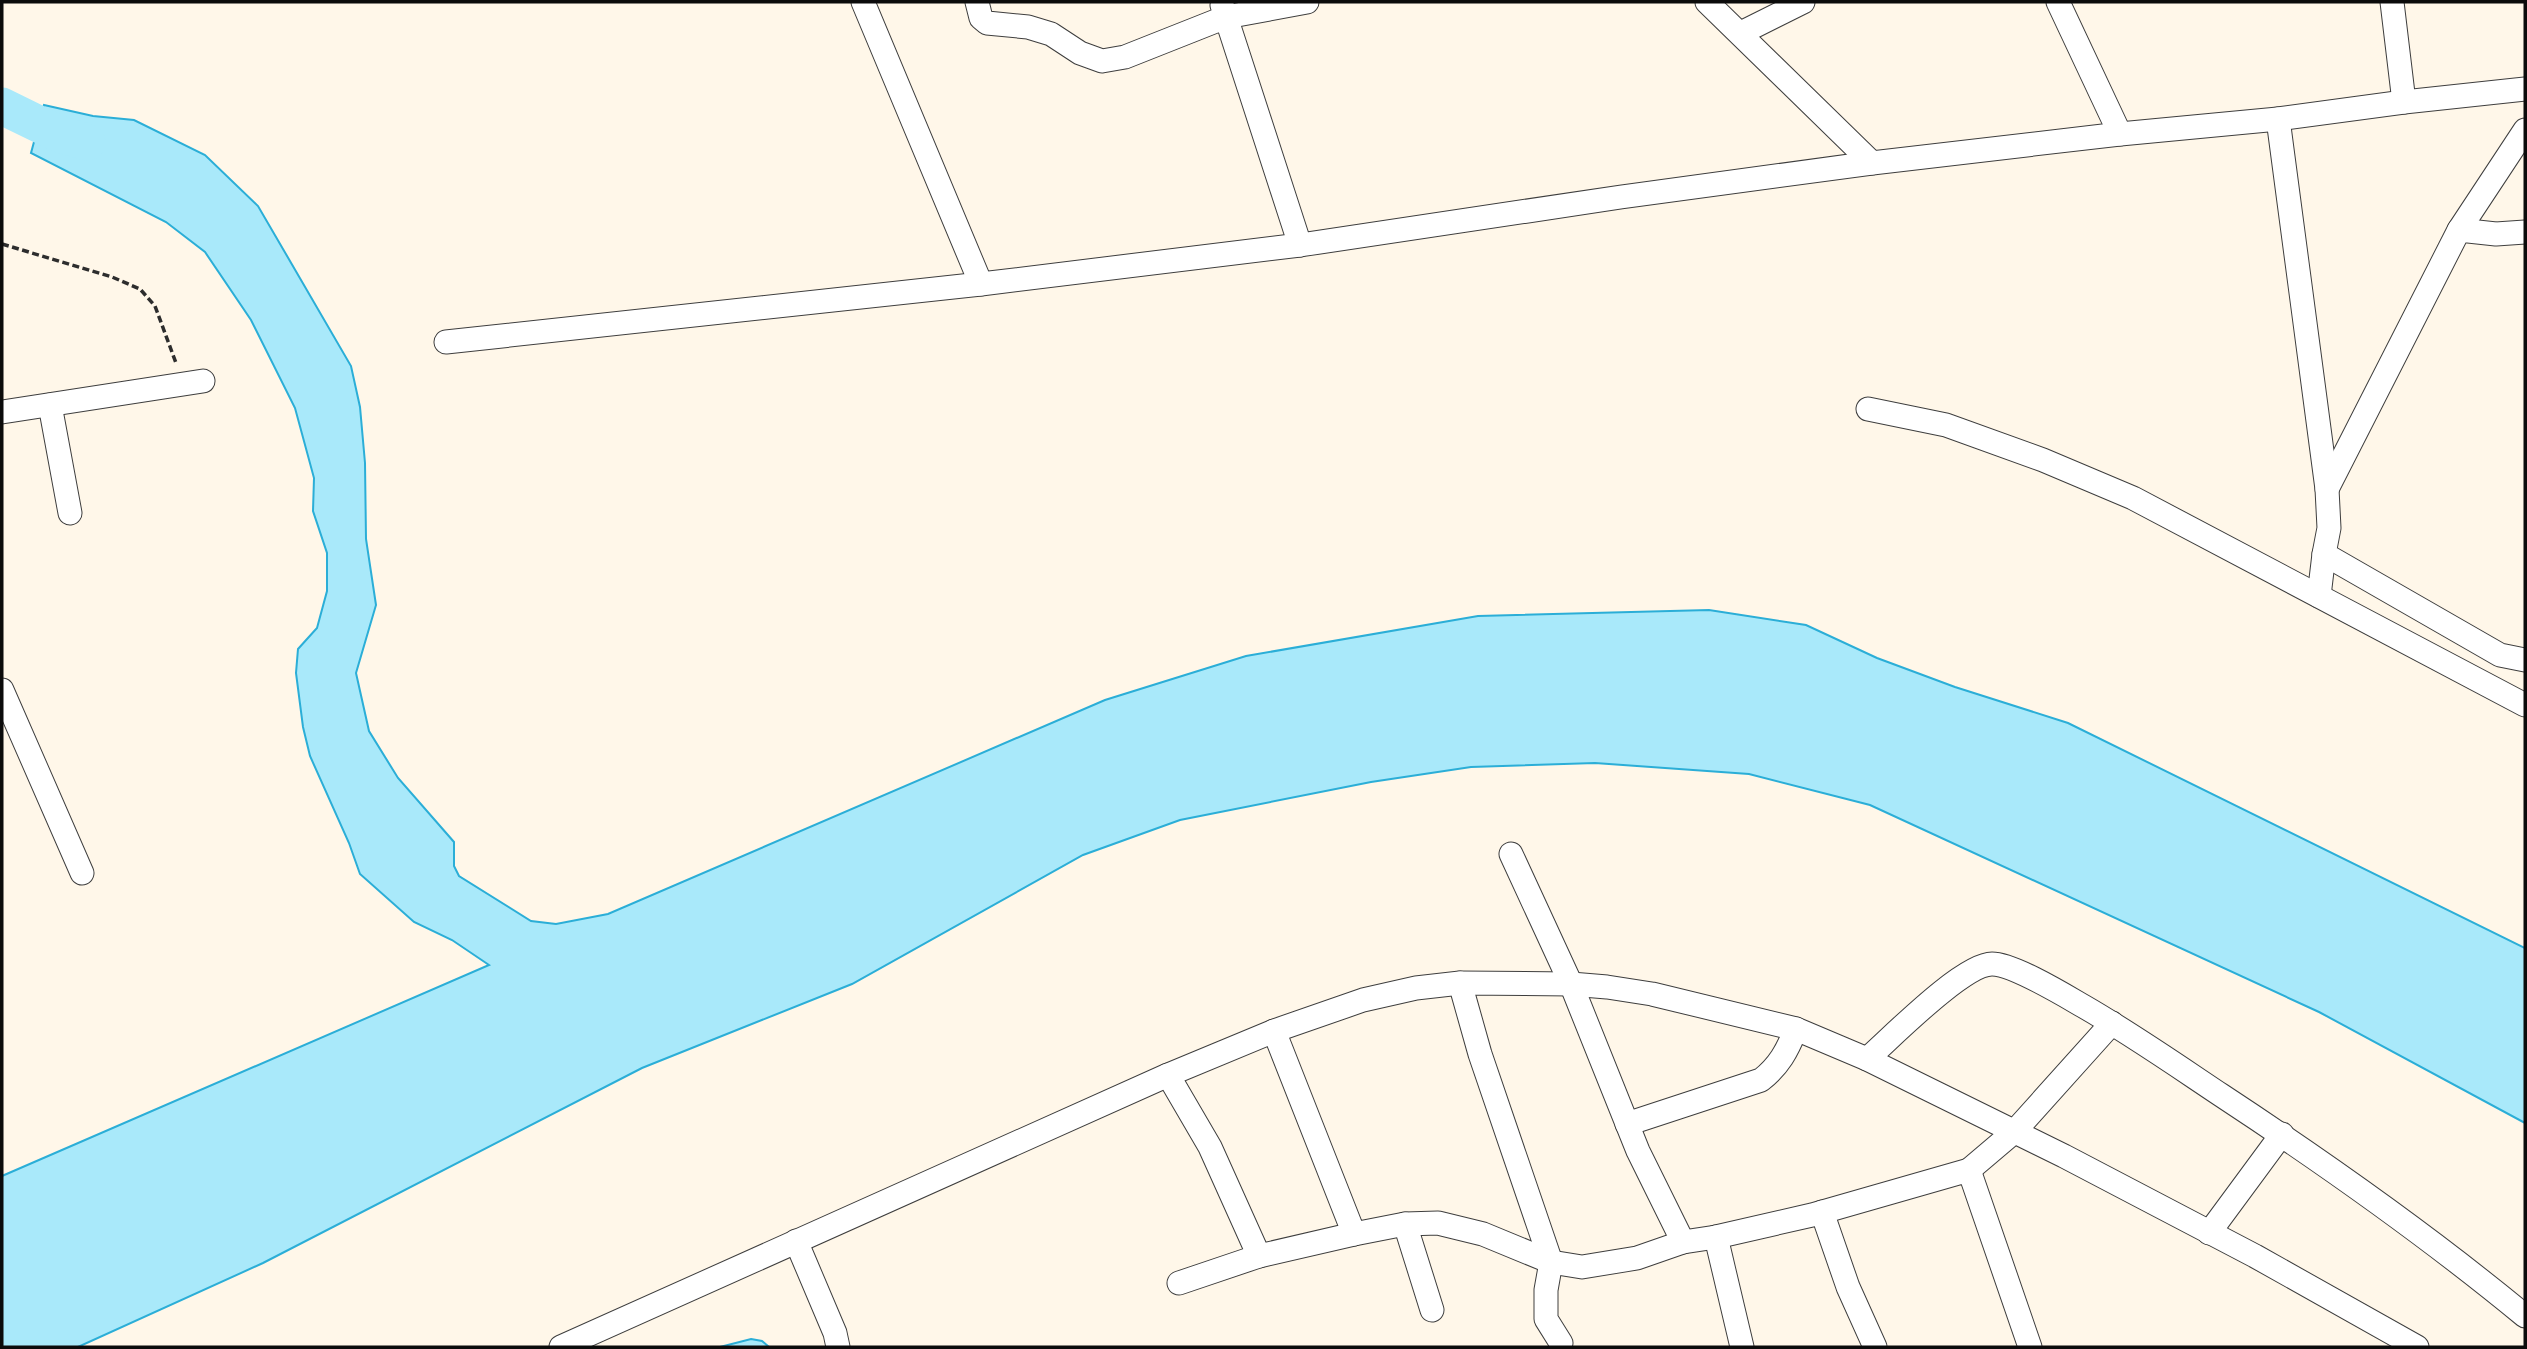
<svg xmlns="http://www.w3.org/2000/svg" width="2527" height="1349" viewBox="0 0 2527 1349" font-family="Lora,serif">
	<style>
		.water { fill: #a9e9fa; stroke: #2baed7; stroke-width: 2 }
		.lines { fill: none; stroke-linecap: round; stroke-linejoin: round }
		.river { stroke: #a9e9fa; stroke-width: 37 }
		.street-casing { stroke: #3e3e3e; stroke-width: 25 }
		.path { stroke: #2d2d2d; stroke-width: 3.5; stroke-dasharray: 7 3.5; stroke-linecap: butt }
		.street { stroke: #fff; stroke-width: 23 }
	</style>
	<rect width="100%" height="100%" fill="#fff7e9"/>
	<!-- water -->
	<g class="water">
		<polygon points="44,105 93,116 134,120 205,155 258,206 351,366 360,407 365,463 366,539 376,605 356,673 369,731 398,778 454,842 454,866 459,876 531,921 556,924 608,914 1105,700 1246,656 1478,616 1709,610 1806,625 1877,658 1955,687 2068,723 2525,948 2525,1123 2319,1012 1870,805 1749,774 1595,763 1471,767 1371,782 1180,820 1083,855 852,984 642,1068 263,1263 78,1347 2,1347 2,1176 489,965 452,940 414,922 360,874 349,843 310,756 303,727 296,673 298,649 317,628 327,591 327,553 313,511 314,478 295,408 251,320 205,252 166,222 31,153"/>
		<polygon points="751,1339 762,1341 769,1347 720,1347"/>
	</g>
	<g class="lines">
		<!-- river -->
		<polyline class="river" points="2,106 59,134 87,142"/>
		<defs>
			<g id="street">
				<polyline points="863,2 981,284"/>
				<polyline points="977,2 981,18 987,23 1028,27 1051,34 1080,53 1102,61 1125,57 1226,17 1300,245"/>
				<polyline points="1707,2 1872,163"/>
				<polyline points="2058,2 2120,134"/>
				<polyline points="2392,2 2404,102"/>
				<polyline points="1222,5 1226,17 1307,2"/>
				<polyline points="1741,33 1803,2"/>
				<polyline points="2278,119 2327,489 2329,528 2324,554 2500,655 2525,660"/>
				<polyline points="2459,230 2525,130"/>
				<polyline points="446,342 981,284 1300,245 1621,197 1872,163 2120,134 2278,119 2404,102 2525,89"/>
				<polyline points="50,405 70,513"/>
				<polyline points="1868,409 1946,425 2043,460 2133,498 2525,705"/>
				<polyline points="2,412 203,381"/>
				<polyline points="2327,489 2459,230 2496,234 2525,232"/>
				<polyline points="2319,596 2324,554"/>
				<polyline points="2,690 82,873"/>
				<polyline points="1511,854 1571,984 1638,1151 1683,1242"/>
				<polyline points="1460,983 1480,1054 1551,1262 1546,1290 1546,1319 1561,1343"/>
				<polyline points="1274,1031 1354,1234 1405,1224 1438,1223 1483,1234 1551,1262 1582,1267 1637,1258 1683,1242 1716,1237 1812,1215 1969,1170 2030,1347"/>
				<path d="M1867 1059C1891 1038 1963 964 1992 964 2013 964 2064 995 2083 1006 2130 1033 2176 1065 2221 1095 2326 1164 2428 1236 2525 1316"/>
				<polyline points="1168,1075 1210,1147 1259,1256"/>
				<path d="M1627 1124 1761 1080C1779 1066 1787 1051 1796 1029"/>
				<polyline points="1969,1170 2015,1131 2112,1023"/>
				<polyline points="1822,1212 1848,1287 1875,1347"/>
				<polyline points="1405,1224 1432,1310"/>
				<polyline points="2209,1233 2282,1134"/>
				<polyline points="1716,1237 1742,1347"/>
				<polyline points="796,1241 835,1333 838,1347"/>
				<polyline points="1179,1283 1259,1256 1354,1234"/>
				<polyline points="561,1347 1168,1075 1274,1031 1363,1000 1416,988 1460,983 1571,984 1607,987 1652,994 1796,1029 1867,1059 2064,1156 2255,1256 2417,1347"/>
			</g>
		</defs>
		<!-- street casing -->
		<use href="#street" class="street-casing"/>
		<!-- path -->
		<polyline class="path" points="2,244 112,277 140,289 155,306 176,363"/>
		<!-- street -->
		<use href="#street" class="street"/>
	</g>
	<!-- border -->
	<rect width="2527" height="1349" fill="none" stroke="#0b0b0b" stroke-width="7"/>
</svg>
